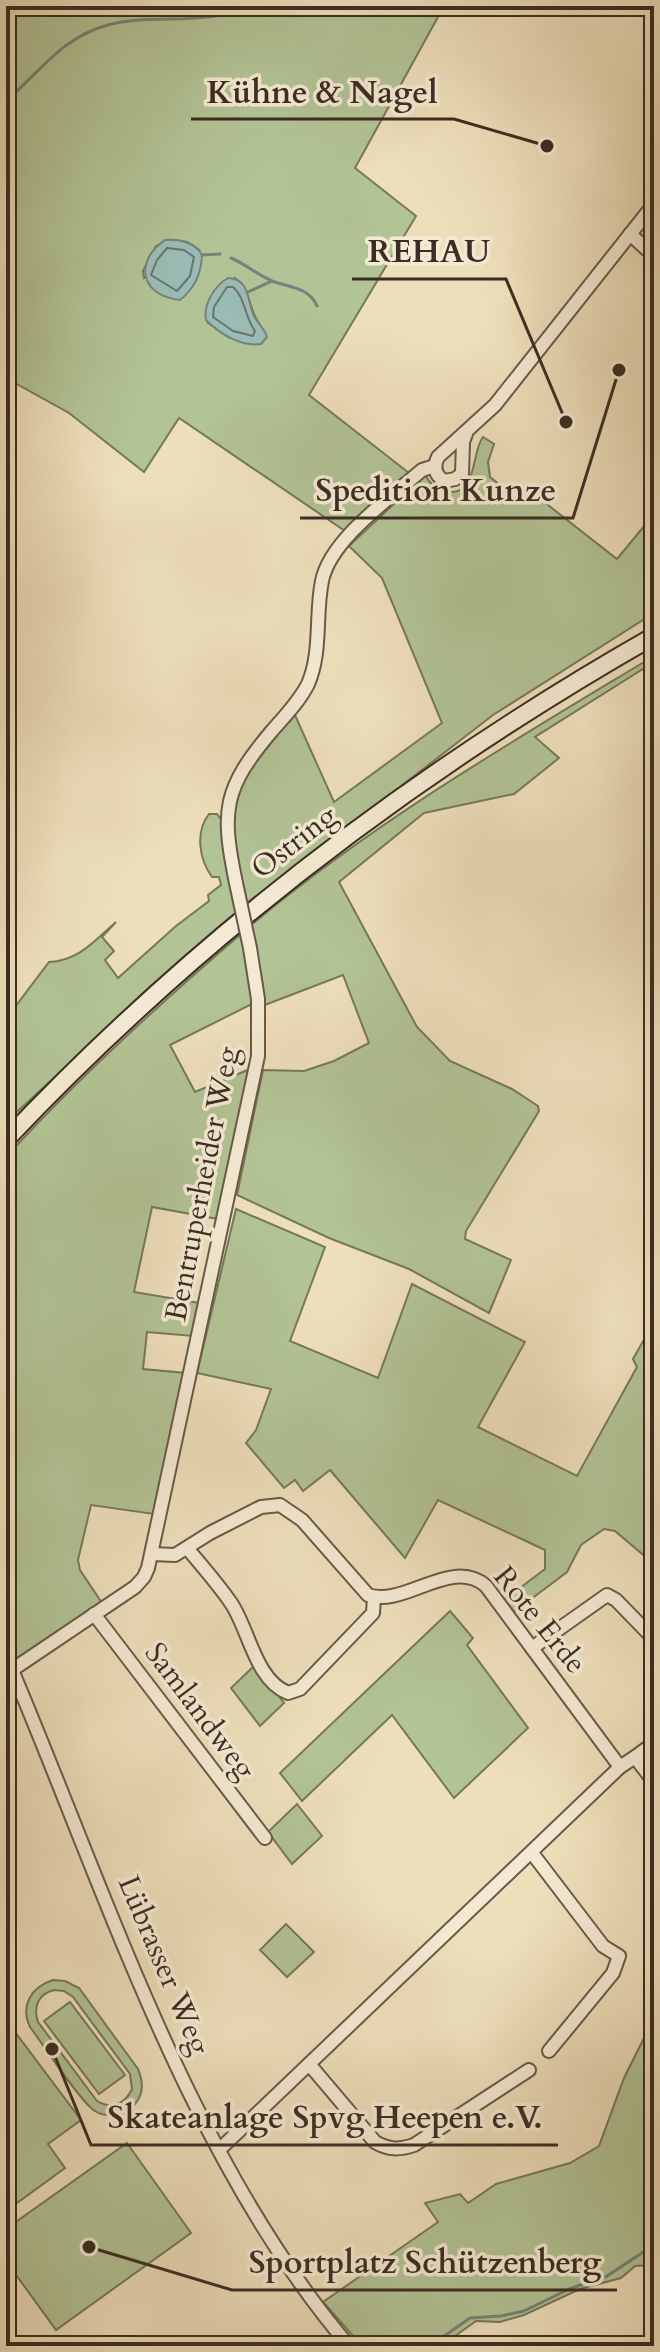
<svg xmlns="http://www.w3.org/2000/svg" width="660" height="2352" viewBox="0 0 660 2352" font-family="Cardo,serif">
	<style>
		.green { fill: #b2c395; stroke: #76785c; stroke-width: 2; fill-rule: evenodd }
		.water { fill: #9abcb5; stroke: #74837b; stroke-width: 2 }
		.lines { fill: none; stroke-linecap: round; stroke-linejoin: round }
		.shore { stroke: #6a746c; stroke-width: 2 }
		.stream { stroke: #74837b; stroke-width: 3 }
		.minor-casing { stroke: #685a49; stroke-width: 16 }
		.secondary-casing { stroke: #3b2d23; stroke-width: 20 }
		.minor { stroke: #f4ead3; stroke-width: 12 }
		.secondary { stroke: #f4ead3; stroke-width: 16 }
		.minor-bridge-casing { stroke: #685a49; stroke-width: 16; stroke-linecap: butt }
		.minor-bridge { stroke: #f4ead3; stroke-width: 12 }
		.labels { text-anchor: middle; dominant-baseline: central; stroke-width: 7; stroke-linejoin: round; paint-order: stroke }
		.street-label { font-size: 30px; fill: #3b2d23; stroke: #f4ead3 }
		.leader { fill: none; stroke: #3b2d23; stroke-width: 3 }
		.callout-dot { fill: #3b2d23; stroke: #f4ead3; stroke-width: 3 }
		.callout-label { font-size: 32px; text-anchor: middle; font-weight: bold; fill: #3b2d23; stroke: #f4ead3; stroke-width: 7; stroke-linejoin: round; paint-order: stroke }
	</style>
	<rect width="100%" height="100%" fill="#eedfbb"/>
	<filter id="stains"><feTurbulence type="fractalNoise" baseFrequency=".0025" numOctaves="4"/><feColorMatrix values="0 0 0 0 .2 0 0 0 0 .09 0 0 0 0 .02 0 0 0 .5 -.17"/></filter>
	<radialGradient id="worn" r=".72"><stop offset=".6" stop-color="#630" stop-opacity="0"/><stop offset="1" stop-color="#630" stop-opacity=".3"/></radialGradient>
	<!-- green -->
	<g class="green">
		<path d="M6 6H444L355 168 416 216 309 395 409 473 345 531 179 418 144 472 69 413 6 378ZM171 240 187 242 199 250 144 278 143 271 156 246ZM235 278C251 290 248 308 259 323L230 338 208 323Z"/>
		<path d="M483 437 494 444 488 462 490 477 516 498 525 487 617 559 654 514V613L493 715 246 906C235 855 223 815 249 766 260 747 280 730 294 713L334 802 442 723 382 578 349 546 425 475C430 483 435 489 444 491 479 499 470 454 483 437Z"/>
		<path d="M654 656V662L535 737 559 758 514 794 424 813 339 882 417 1027 450 1061 512 1089 538 1106 539 1111 466 1231 465 1239 511 1260 489 1313 409 1269 329 1238 237 1195 263 1070 304 1071 334 1061 369 1043 343 975 262 1006 250 926C375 821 515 740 654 656Z"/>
		<path d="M209 814H217L223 822 236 914 147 992 6 1122V1019L49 962C79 961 95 940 116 922L102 937 114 951 105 960 118 978 176 926 209 901 208 895 221 885 219 877H212C199 859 195 832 209 814Z"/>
		<path d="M241 934 249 964 254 1003 170 1045 195 1092 250 1069 218 1219 152 1207 134 1292 200 1303 193 1336 147 1332 143 1369 186 1373 154 1514 91 1505 78 1560 80 1570 102 1603 6 1668V1157C79 1077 158 1005 241 934Z"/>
		<polygon points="236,1209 325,1247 290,1341 378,1378 412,1284 525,1342 478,1427 577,1476 637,1367 633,1359 654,1322 654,1564 615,1531 604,1529 581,1545 567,1572 514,1612 504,1600 545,1569 545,1550 438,1500 405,1558 330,1470 303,1491 295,1480 284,1488 246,1443 256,1430 271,1389 197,1373"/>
		<polygon points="450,1611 473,1638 467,1645 528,1728 454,1798 392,1715 302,1801 280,1773"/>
		<polygon points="255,1665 284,1703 260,1726 231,1688"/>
		<polygon points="297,1804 322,1836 292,1864 268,1832"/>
		<polygon points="286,1924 314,1952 287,1977 260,1950"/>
		<path d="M53 1980 65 1981 79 1988 138 2069C143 2081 144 2094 135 2104 125 2116 108 2119 95 2111 82 2104 42 2043 30 2027 20 2006 31 1987 53 1980ZM54 1990 64 1991 73 1997 130 2074 132 2089C125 2104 112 2110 97 2101L38 2022C33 2007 38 1994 54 1990Z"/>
		<polygon points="70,2002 125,2075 99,2094 44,2021"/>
		<polygon points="654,2018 654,2265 635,2266 621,2278 580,2289 524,2315 500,2322 476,2321 441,2346 362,2346 323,2302 438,2222 425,2203 460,2194 468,2203 496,2184 570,2163 599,2146 624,2078"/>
		<polygon points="6,2020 81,2120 48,2144 65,2168 6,2211"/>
		<polygon points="127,2143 191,2233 56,2330 6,2261 6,2229"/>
	</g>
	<!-- water -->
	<g class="water">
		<path d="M165 240C179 239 195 242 202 255 201 274 195 288 180 300 141 296 133 262 165 240Z"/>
		<path d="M228 278C249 279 247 298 253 314 257 323 265 329 267 337L261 344C241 347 220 334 206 320 203 305 214 286 228 278Z"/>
	</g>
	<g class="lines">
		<!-- shore -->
		<g class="shore">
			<polygon points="167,248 184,250 194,257 190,276 177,291 151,275 157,260"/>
			<path d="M227 287H233C245 297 245 318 255 331L253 336 233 331 213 317 214 307Z"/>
		</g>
		<!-- stream -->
		<g class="stream">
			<path d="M6 101C40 72 62 37 108 25 151 13 208 27 247 6"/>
			<polyline points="202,255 220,254"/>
			<path d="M231 258C245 264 258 275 272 281 288 287 309 287 317 306"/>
			<polyline points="248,292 272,281"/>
			<polyline points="430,2346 470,2318 501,2316 524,2311 569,2289 607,2276 654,2245"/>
		</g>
		<defs>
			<g id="minor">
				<polyline points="630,234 654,256"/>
				<path d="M467 431 463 442 462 474 455 479 445 481C435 476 433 467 438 457L495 405 654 204"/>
				<path d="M236 883C221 811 223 789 271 732 284 717 299 702 308 684 322 652 315 615 322 581 330 540 390 498 422 470L435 466"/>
				<path d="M187 1548C202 1566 218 1584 231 1603 249 1629 255 1680 288 1693L300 1689 373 1613 374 1597"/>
				<path d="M152 1554 175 1555 210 1533 261 1507 280 1505 302 1520 368 1595C404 1608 452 1556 486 1586L620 1767 635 1757 654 1782"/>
				<polyline points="94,1614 265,1838"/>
				<polyline points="532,1648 607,1595 616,1600 654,1639"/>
				<path d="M12 1670C107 1894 190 2160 349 2346"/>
				<polyline points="6,1674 135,1587 144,1577 148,1568 258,1056 258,999 250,948"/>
				<polyline points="635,1757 654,1743"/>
				<polyline points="532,1853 603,1946 619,1956 613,1973 549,2051"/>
				<path d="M309 2064 375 2142C389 2150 399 2150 414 2145L529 2070"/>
				<polyline points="220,2149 620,1767"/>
			</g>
			<path id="secondary" d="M6 1140C195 940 415 772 654 636"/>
		</defs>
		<!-- minor casing -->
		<use href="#minor" class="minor-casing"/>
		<!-- secondary casing -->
		<use href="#secondary" class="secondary-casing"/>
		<!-- minor -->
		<use href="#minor" class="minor"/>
		<!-- secondary -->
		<use href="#secondary" class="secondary"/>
		<defs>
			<polyline id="minor-bridge" points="236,883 250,948"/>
		</defs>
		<!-- minor-bridge casing -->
		<use href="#minor-bridge" class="minor-bridge-casing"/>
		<!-- minor-bridge -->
		<use href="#minor-bridge" class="minor-bridge"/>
	</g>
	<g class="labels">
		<!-- street labels -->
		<g class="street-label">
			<text transform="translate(294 842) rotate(-38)">Ostring</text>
			<text transform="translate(202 1184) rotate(-79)">Bentruperheider Weg</text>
			<text transform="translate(540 1620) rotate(51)">Rote Erde</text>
			<text transform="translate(200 1711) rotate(53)">Samlandweg</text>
			<text transform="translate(164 1965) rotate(67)">Lübrasser Weg</text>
		</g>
	</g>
	<!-- callouts -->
	<path class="leader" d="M547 146L454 119H191M566 422L506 279H352M619 370L573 518H300M52 2049L91 2145H558M89 2247L232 2290H617"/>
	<g class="callout-dot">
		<circle cx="547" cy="146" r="8"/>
		<circle cx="566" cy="422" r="8"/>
		<circle cx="619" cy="370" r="8"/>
		<circle cx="52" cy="2049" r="8"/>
		<circle cx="89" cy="2247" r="8"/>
	</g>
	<g class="callout-label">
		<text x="322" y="103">Kühne &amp; Nagel</text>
		<text x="429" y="262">REHAU</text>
		<text x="436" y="501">Spedition Kunze</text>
		<text x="325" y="2128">Skateanlage Spvg Heepen e.V.</text>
		<text x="425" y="2273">Sportplatz Schützenberg</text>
	</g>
	<!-- margin -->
	<rect width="660" height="2352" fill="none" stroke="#eedfbb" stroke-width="32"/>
	<rect x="8" y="8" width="644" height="2336" fill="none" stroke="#3b2d23" stroke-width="4"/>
	<rect x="16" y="16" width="628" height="2320" fill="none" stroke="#3b2d23" stroke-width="2"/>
	<rect width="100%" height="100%" filter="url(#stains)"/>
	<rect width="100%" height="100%" fill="url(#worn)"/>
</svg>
